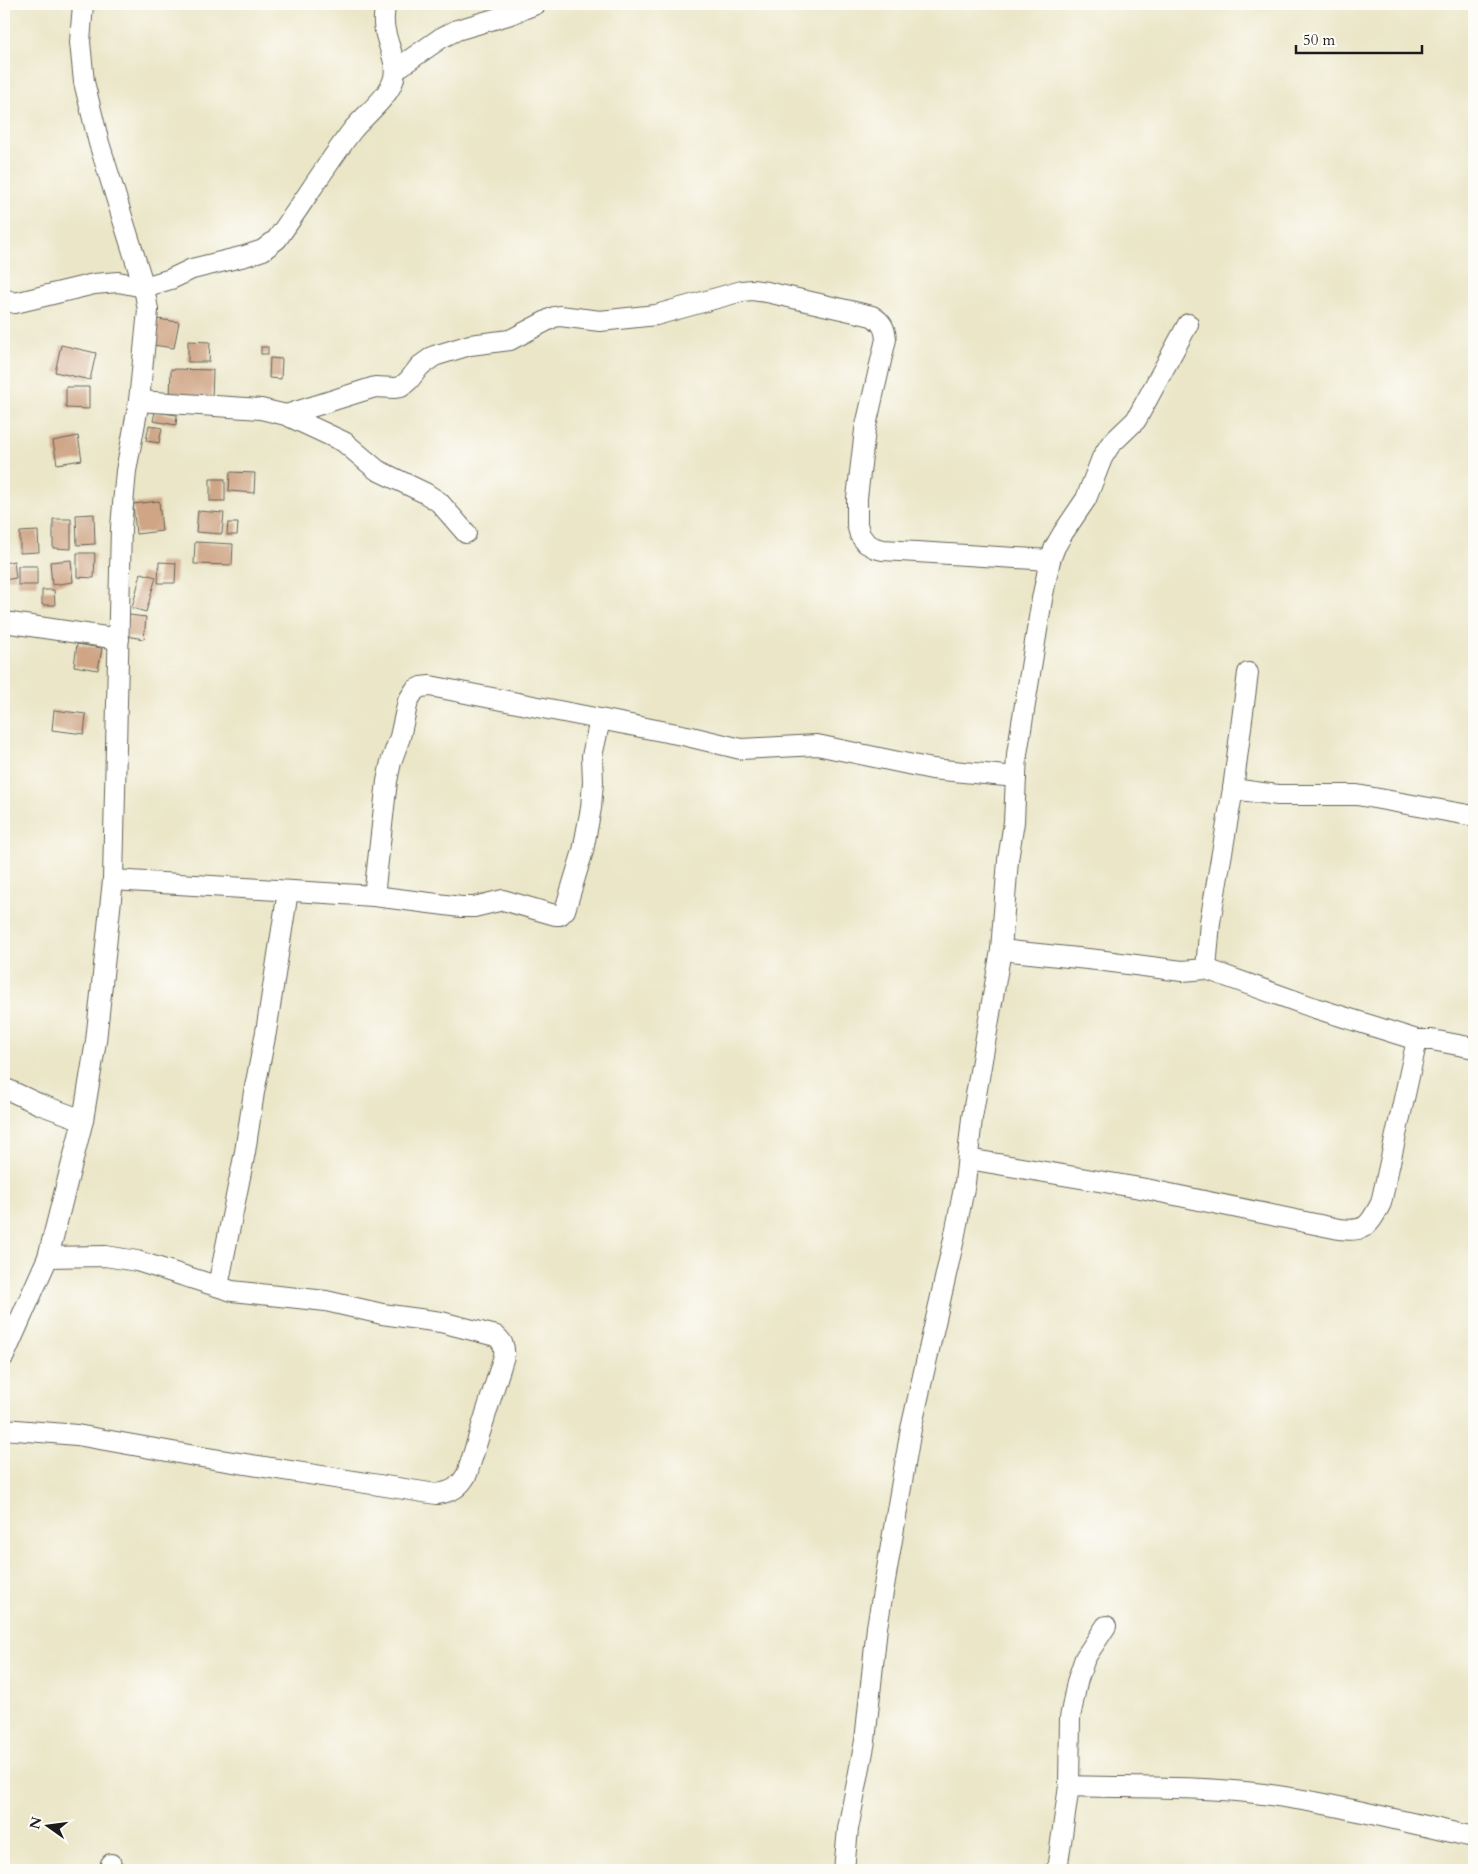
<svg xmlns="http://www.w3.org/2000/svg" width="1478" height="1874" viewBox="0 0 1478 1874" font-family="Cardo,serif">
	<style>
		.building { fill: #cfa586 }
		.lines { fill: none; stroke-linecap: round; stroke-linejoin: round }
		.minor-casing { stroke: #646358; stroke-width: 22 }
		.minor { stroke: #fff; stroke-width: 20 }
	</style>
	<rect width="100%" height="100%" fill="#fdfcf7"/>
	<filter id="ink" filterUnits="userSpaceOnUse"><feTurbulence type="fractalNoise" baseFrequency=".02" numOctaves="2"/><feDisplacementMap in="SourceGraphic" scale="10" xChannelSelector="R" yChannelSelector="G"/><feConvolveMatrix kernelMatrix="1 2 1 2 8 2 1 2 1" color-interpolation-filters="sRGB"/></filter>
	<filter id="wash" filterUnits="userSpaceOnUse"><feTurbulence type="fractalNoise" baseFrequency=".0096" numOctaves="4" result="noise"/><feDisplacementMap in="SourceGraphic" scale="20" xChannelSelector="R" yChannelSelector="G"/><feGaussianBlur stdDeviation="1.12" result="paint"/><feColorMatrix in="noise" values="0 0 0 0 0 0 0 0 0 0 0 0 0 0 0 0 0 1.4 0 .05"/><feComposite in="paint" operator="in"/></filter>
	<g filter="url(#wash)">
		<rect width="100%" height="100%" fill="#ebe6c8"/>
		<g id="blocks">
			<!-- building -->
			<g class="building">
				<polygon points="157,319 179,322 174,348 153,345"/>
				<polygon points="188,341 210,342 209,362 188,362"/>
				<polygon points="61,345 96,353 90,380 55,372"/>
				<rect x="261" y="347" width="7" height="7"/>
				<polygon points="270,358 282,359 281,379 269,378"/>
				<polygon points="171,369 213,370 212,399 170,398"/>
				<polygon points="66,387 89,387 89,409 66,408"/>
				<polygon points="155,412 177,415 176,425 153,421"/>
				<polygon points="149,425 162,428 159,443 146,441"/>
				<polygon points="78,436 82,460 57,464 53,441"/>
				<polygon points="230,472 255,473 254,493 229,491"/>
				<rect x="210" y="479" width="15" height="22"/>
				<polygon points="159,501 162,531 136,534 133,504"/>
				<polygon points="198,511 224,513 222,534 196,532"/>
				<polygon points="94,514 95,544 77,545 76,515"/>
				<polygon points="53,519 71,519 71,549 53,548"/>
				<polygon points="228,523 238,523 237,535 227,535"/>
				<polygon points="38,531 39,552 20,553 20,532"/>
				<polygon points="195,542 233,544 232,565 194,564"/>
				<polygon points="77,553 95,553 94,578 77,577"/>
				<polygon points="71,560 73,582 52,585 50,562"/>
				<polygon points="14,561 16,578 4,580 4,563"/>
				<polygon points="159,562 176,563 175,583 158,583"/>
				<rect x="18" y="566" width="19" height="19"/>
				<polygon points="141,573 156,577 146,612 132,608"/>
				<polygon points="42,590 54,590 55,605 42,605"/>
				<polygon points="129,615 146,617 144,639 126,636"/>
				<polygon points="77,644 102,648 98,670 74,666"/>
				<polygon points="54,710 86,714 84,734 52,730"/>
			</g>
		</g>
	</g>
	<g filter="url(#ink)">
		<use href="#blocks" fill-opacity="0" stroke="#646358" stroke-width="1"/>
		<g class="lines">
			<defs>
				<g id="minor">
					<polyline points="395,70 441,38 457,30 508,15 536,4"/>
					<path d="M4 299 15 303 94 284 118 282 144 287 171 279 192 269 245 256 263 250 277 239C302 204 325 167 351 132 363 116 389 98 394 78 399 54 377 35 386 4"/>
					<polyline points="139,401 261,409 286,415 344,442 377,470 425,493 439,502 466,533"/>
					<path d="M286 415 375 387 395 388 401 387 409 380 420 366 434 356 470 345 510 340 554 317 560 316 600 321 656 315 742 291 752 290 767 292 872 316C882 322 885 328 886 339L865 430 857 498V524L860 535 866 543 875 548 883 550 1050 560"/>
					<polyline points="4,622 119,639"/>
					<polyline points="1233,789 1278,795 1357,795 1474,816"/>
					<polyline points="113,880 374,896 387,781 391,762 400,737 408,701 415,690 421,687 430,686 687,736 741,749 817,745 932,769 1016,777"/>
					<polyline points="374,896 461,907 474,907 503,900 555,915 560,915 565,910 583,851 591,808 593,782 592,756 600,720"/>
					<polyline points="1001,950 1097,960 1182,971 1206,969 1315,1008 1417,1040 1432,1040 1474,1048"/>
					<polyline points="1206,969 1210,922 1233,789 1248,673"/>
					<polyline points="4,1088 39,1104 83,1120"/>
					<path d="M968 1159 1146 1189 1339 1229C1366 1232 1369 1226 1381 1203L1417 1040"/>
					<polyline points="218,1286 245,1152 254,1092 266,1032 288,891"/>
					<polyline points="4,1356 48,1257 83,1120 96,1041 113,880 121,527 126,471 139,401 148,310 144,287 99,143 84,82 80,42 83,4"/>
					<path d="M4 1429 77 1435 195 1456 436 1494C452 1492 459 1488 467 1474L504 1356C505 1347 503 1342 496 1336L441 1322 382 1314 326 1301 232 1291 137 1261 105 1256 48 1257"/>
					<path d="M1069 1786C1134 1788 1198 1786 1263 1794 1334 1803 1404 1822 1474 1837"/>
					<polyline points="111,1870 111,1864"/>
					<polyline points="844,1870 848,1829 865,1741 877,1627 911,1429 954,1239 965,1183 972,1118 1001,950 1008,860 1014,822 1017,754 1042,599 1050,560 1055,547 1063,533 1086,499 1102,458 1110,445 1136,420 1188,324"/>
					<polyline points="1057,1870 1069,1786 1070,1718 1077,1682 1085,1658 1106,1626"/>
				</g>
			</defs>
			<!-- minor casing -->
			<use href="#minor" class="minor-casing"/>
			<!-- minor -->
			<use href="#minor" class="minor"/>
		</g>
	</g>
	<!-- margin -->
	<rect width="1478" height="1874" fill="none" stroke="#fdfcf7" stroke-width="20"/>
	<!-- north arrow -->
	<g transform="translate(48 1826) rotate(284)" stroke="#fdfcf7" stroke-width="4" paint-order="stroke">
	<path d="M0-4L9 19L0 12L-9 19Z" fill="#1c1c1c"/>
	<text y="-8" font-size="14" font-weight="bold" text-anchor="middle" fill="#1c1c1c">N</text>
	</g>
	<!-- scale -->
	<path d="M1296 45v8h126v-8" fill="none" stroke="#1c1c1c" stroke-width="2.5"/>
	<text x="1303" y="45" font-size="15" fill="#1c1c1c" stroke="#fdfcf7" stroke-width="4" paint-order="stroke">50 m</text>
</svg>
